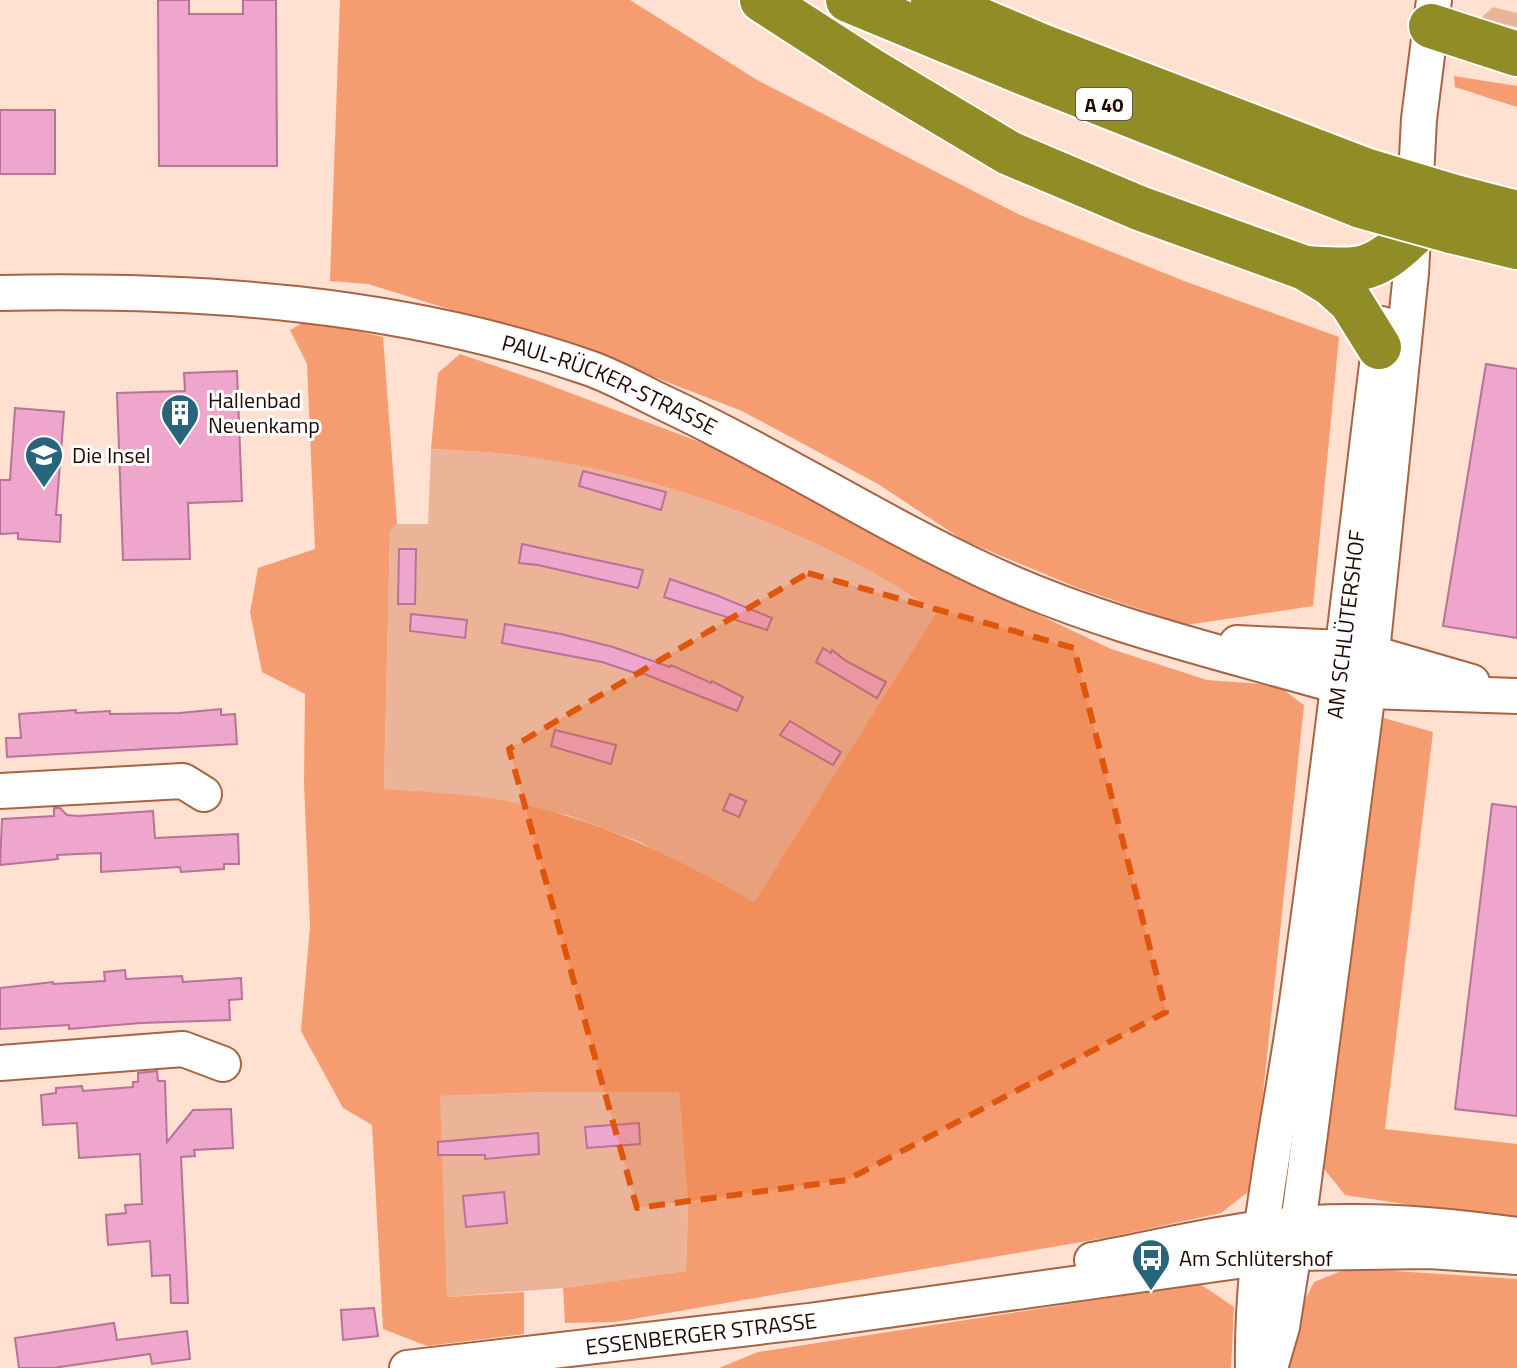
<svg xmlns="http://www.w3.org/2000/svg" width="1517" height="1368" viewBox="0 0 1517 1368" font-family="'Titillium Web',sans-serif">
	<style>
		.green { fill: #ebb499 }
		.forest { fill: #f59d71 }
		.building { fill: #efa6cc; stroke: #b77297; stroke-width: 2 }
		.lines { fill: none; stroke-linecap: round; stroke-linejoin: round }
		.minor-casing { stroke: #a76443; stroke-width: 38 }
		.highway-casing { stroke: #fff; stroke-width: 48 }
		.minor { stroke: #fff; stroke-width: 34 }
		.highway { stroke: #918d26; stroke-width: 44 }
		.highway-bridge-casing { stroke: #fff; stroke-width: 48; stroke-linecap: butt }
		.highway-bridge { stroke: #918d26; stroke-width: 44 }
		.marked { fill: #de550b; fill-opacity: 0.2; stroke: #de550b; stroke-width: 6; stroke-dasharray: 16 10; stroke-linejoin: round }
		.labels { text-anchor: middle; dominant-baseline: central; stroke-width: 6; stroke-linejoin: round; paint-order: stroke }
		.shield { fill: #fff; stroke: #64534c; stroke-width: 2 }
		.shield-label { font-size: 20px; font-weight: bold; fill: #220900 }
		.street-label { font-size: 22px; fill: #220900; stroke: #fff }
		.poi-label { font-size: 22px; fill: #220900; stroke: #fff; text-anchor: start }
	</style>
	<rect width="100%" height="100%" fill="#ffe0d1"/>
	<!-- green -->
	<g class="green">
		<polygon points="1493,7 1517,13 1517,27 1480,19"/>
		<path d="M431 449C463 451 497 452 529 457 643 474 762 513 864 568 889 581 913 597 937 612L754 902 638 841 568 815 384 789 390 531 397 524H428Z"/>
		<polygon points="550,1092 679,1092 688,1204 686,1271 563,1288 447,1297 439,1096"/>
	</g>
	<!-- forest -->
	<g class="forest">
		<polygon points="340,0 630,0 757,80 1020,215 1184,281 1339,337 1313,606 1186,625 1078,588 963,540 878,484 742,411 600,356 368,284 330,281"/>
		<polygon points="1454,76 1517,86 1517,107 1455,87"/>
		<path d="M308 320 383 337 397 524 390 531 384 789C421 792 458 793 494 799 589 814 672 855 754 902L937 612C913 597 889 581 864 568 762 513 643 474 529 457 497 452 463 451 431 449L438 373 460 354 536 380 742 458 940 568 1111 649 1207 680 1277 685 1304 705 1253 1188 1221 1213 1110 1237 615 1322 565 1323 563 1288 686 1271 688 1204 679 1092H550L440 1096 447 1297 524 1292V1334L427 1346 383 1329 372 1125 343 1108 301 1031 310 926 304 783 305 694 262 672 250 612 258 568 315 549 307 364 290 330Z"/>
		<polygon points="1377,716 1433,732 1385,1129 1517,1144 1517,1221 1345,1195 1321,1165"/>
		<polygon points="1349,1268 1517,1279 1517,1368 1289,1368 1299,1312 1314,1282"/>
		<polygon points="1200,1284 1234,1307 1231,1368 719,1368 758,1352"/>
	</g>
	<!-- building -->
	<g class="building">
		<polygon points="158,0 189,0 189,14 243,14 243,0 276,0 277,166 159,166"/>
		<rect x="0" y="110" width="55" height="64"/>
		<polygon points="1486,364 1517,369 1517,638 1443,626"/>
		<polygon points="237,371 242,501 188,503 190,559 123,560 117,393 185,391 184,373"/>
		<polygon points="15,408 64,412 56,515 61,515 60,542 18,539 18,533 0,534 0,480 10,480"/>
		<polygon points="583,471 666,492 661,510 579,486"/>
		<polygon points="522,544 643,570 638,588 538,565 519,563"/>
		<polygon points="399,549 416,549 415,604 398,604"/>
		<polygon points="670,579 716,595 772,618 767,630 664,597"/>
		<polygon points="411,614 467,620 465,638 410,631"/>
		<polygon points="505,624 561,634 613,647 670,667 671,665 711,683 712,681 743,697 737,711 642,673 641,675 602,662 502,643"/>
		<polygon points="823,648 831,653 832,650 846,661 886,682 877,698 816,662"/>
		<polygon points="221,709 221,715 235,714 237,744 7,757 6,738 21,738 19,714 76,710 76,713 110,711 110,714 179,713"/>
		<polygon points="790,721 841,752 833,765 780,735"/>
		<polygon points="555,730 616,745 611,764 551,746"/>
		<polygon points="730,794 746,801 739,817 723,810"/>
		<polygon points="1492,804 1517,807 1517,1116 1455,1109"/>
		<polygon points="54,808 60,808 67,815 78,816 153,811 155,838 238,834 239,864 224,864 224,869 181,872 180,867 101,872 101,853 57,855 58,859 0,865 2,819 54,816"/>
		<polygon points="125,970 126,979 182,976 183,982 241,978 242,999 229,1000 230,1020 141,1023 69,1029 69,1025 0,1029 0,988 53,982 53,984 105,981 104,972"/>
		<polygon points="157,1071 158,1081 165,1081 167,1142 193,1110 231,1109 233,1148 194,1150 195,1156 181,1157 188,1303 171,1303 170,1275 152,1276 150,1241 108,1245 106,1215 126,1213 125,1205 142,1204 140,1154 79,1158 77,1123 43,1125 41,1095 56,1093 56,1088 82,1086 83,1091 133,1087 133,1082 138,1082 138,1073"/>
		<polygon points="639,1123 640,1144 587,1148 585,1127"/>
		<polygon points="538,1133 539,1154 485,1159 485,1155 438,1155 438,1142"/>
		<polygon points="504,1192 507,1223 466,1227 463,1196"/>
		<polygon points="374,1308 378,1336 343,1340 341,1310"/>
		<polygon points="114,1323 117,1340 187,1331 190,1359 152,1364 150,1354 53,1368 19,1368 15,1338"/>
	</g>
	<g class="lines">
		<defs>
			<g id="minor">
				<path id="s1" d="M0 293C199 289 399 302 589 368 615 377 640 392 666 404 775 455 877 521 987 572 1098 624 1220 652 1338 686L1368 691 1517 696"/>
				<polyline points="1237,643 1342,648 1372,653 1472,682"/>
				<polyline points="0,791 183,781 204,794"/>
				<polyline points="0,1063 183,1049 223,1064"/>
				<path d="M1092 1260C1176 1244 1260 1222 1346 1222 1404 1221 1460 1227 1517 1235"/>
				<path id="s2" d="M407 1368 809 1321 1294 1253 1429 1251 1517 1257"/>
				<path id="s3" d="M1253 1368C1251 1246 1280 1123 1297 1002 1329 777 1354 550 1382 324"/>
				<polyline points="1270,1368 1282,1327 1298,1225 1368,691 1411,273 1419,119 1434,0"/>
			</g>
			<g id="highway">
				<polyline points="762,0 872,71 1009,153 1139,208 1305,268 1331,284 1351,302 1379,347"/>
				<polyline points="848,0 1029,75 1361,206"/>
				<polyline points="933,0 1039,45 1365,170"/>
				<polyline points="1431,26 1517,54"/>
				<polyline points="1455,197 1517,213"/>
				<polyline points="1451,231 1517,247"/>
				<path d="M1305 268C1360 271 1372 274 1413 234"/>
			</g>
		</defs>
		<!-- minor casing -->
		<use href="#minor" class="minor-casing"/>
		<!-- highway casing -->
		<use href="#highway" class="highway-casing"/>
		<!-- minor -->
		<use href="#minor" class="minor"/>
		<!-- highway -->
		<use href="#highway" class="highway"/>
		<defs>
			<g id="highway-bridge">
				<polyline points="1365,170 1455,197"/>
				<polyline points="1361,206 1451,231"/>
			</g>
		</defs>
		<!-- highway-bridge casing -->
		<use href="#highway-bridge" class="highway-bridge-casing"/>
		<!-- highway-bridge -->
		<use href="#highway-bridge" class="highway-bridge"/>
	</g>
	<!-- marked area -->
	<path class="marked" d="M808 573 1074 648 1166 1012 847 1180 637 1208 509 749Z"/>
	<!-- icons -->
	<defs>
		<symbol id="building-pin" viewBox="-11 -11 22 30"><path d="M0 17L-7.5 6A9.5 9.5 0 1 1 7.5 6Z" fill="#28647c" stroke="#fff"/><path d="M-4-6H4V6H1V3H-1V6H-4ZM-2.5-4.3h1.7v1.8h-1.7ZM.8-4.3h1.7v1.8H.8ZM-2.5-1h1.7V.8h-1.7ZM.8-1h1.7V.8H.8Z" fill="#fff"/></symbol>
		<symbol id="school-pin" viewBox="-11 -11 22 30"><path d="M0 17L-7.5 6A9.5 9.5 0 1 1 7.5 6Z" fill="#28647c" stroke="#fff"/><path d="M0-5L7-2L0 1L-7-2ZM-4 1L0 2.5L4 1V4Q0 6-4 4Z" fill="#fff"/></symbol>
		<symbol id="bus-pin" viewBox="-11 -11 22 30"><path d="M0 17L-7.5 6A9.5 9.5 0 1 1 7.5 6Z" fill="#28647c" stroke="#fff"/><path d="M-5-6H5V4H4V6H2V4H-2V6H-4V4H-5ZM-3.5-4V0h7V-4ZM-3.5 1.2v1.5H-2V1.2ZM2 1.2v1.5H3.5V1.2Z" fill="#fff"/></symbol>
	</defs>
	<g fill-rule="evenodd">
		<use href="#building-pin" x="158" y="391" width="44" height="60"/>
		<use href="#school-pin" x="22" y="433" width="44" height="60"/>
		<use href="#bus-pin" x="1129" y="1236" width="44" height="60"/>
	</g>
	<g class="labels">
		<!-- shield labels -->
		<rect class="shield" x="1076" y="88" width="56" height="32" rx="6"/>
		<g class="shield-label">
			<text x="1104" y="104">A 40</text>
		</g>
		<!-- street labels -->
		<g class="street-label">
			<text stroke="none"><textPath href="#s1" startOffset="622">PAUL-RÜCKER-STRASSE</textPath></text>
			<text stroke="none"><textPath href="#s3" startOffset="750">AM SCHLÜTERSHOF</textPath></text>
			<text stroke="none"><textPath href="#s2" startOffset="296">ESSENBERGER STRASSE</textPath></text>
		</g>
		<!-- poi labels -->
		<g class="poi-label">
			<text x="208" y="400">Hallenbad<tspan x="208" dy="25">Neuenkamp</tspan></text>
			<text x="72" y="455">Die Insel</text>
			<text x="1179" y="1258">Am Schlütershof</text>
		</g>
	</g>
</svg>
